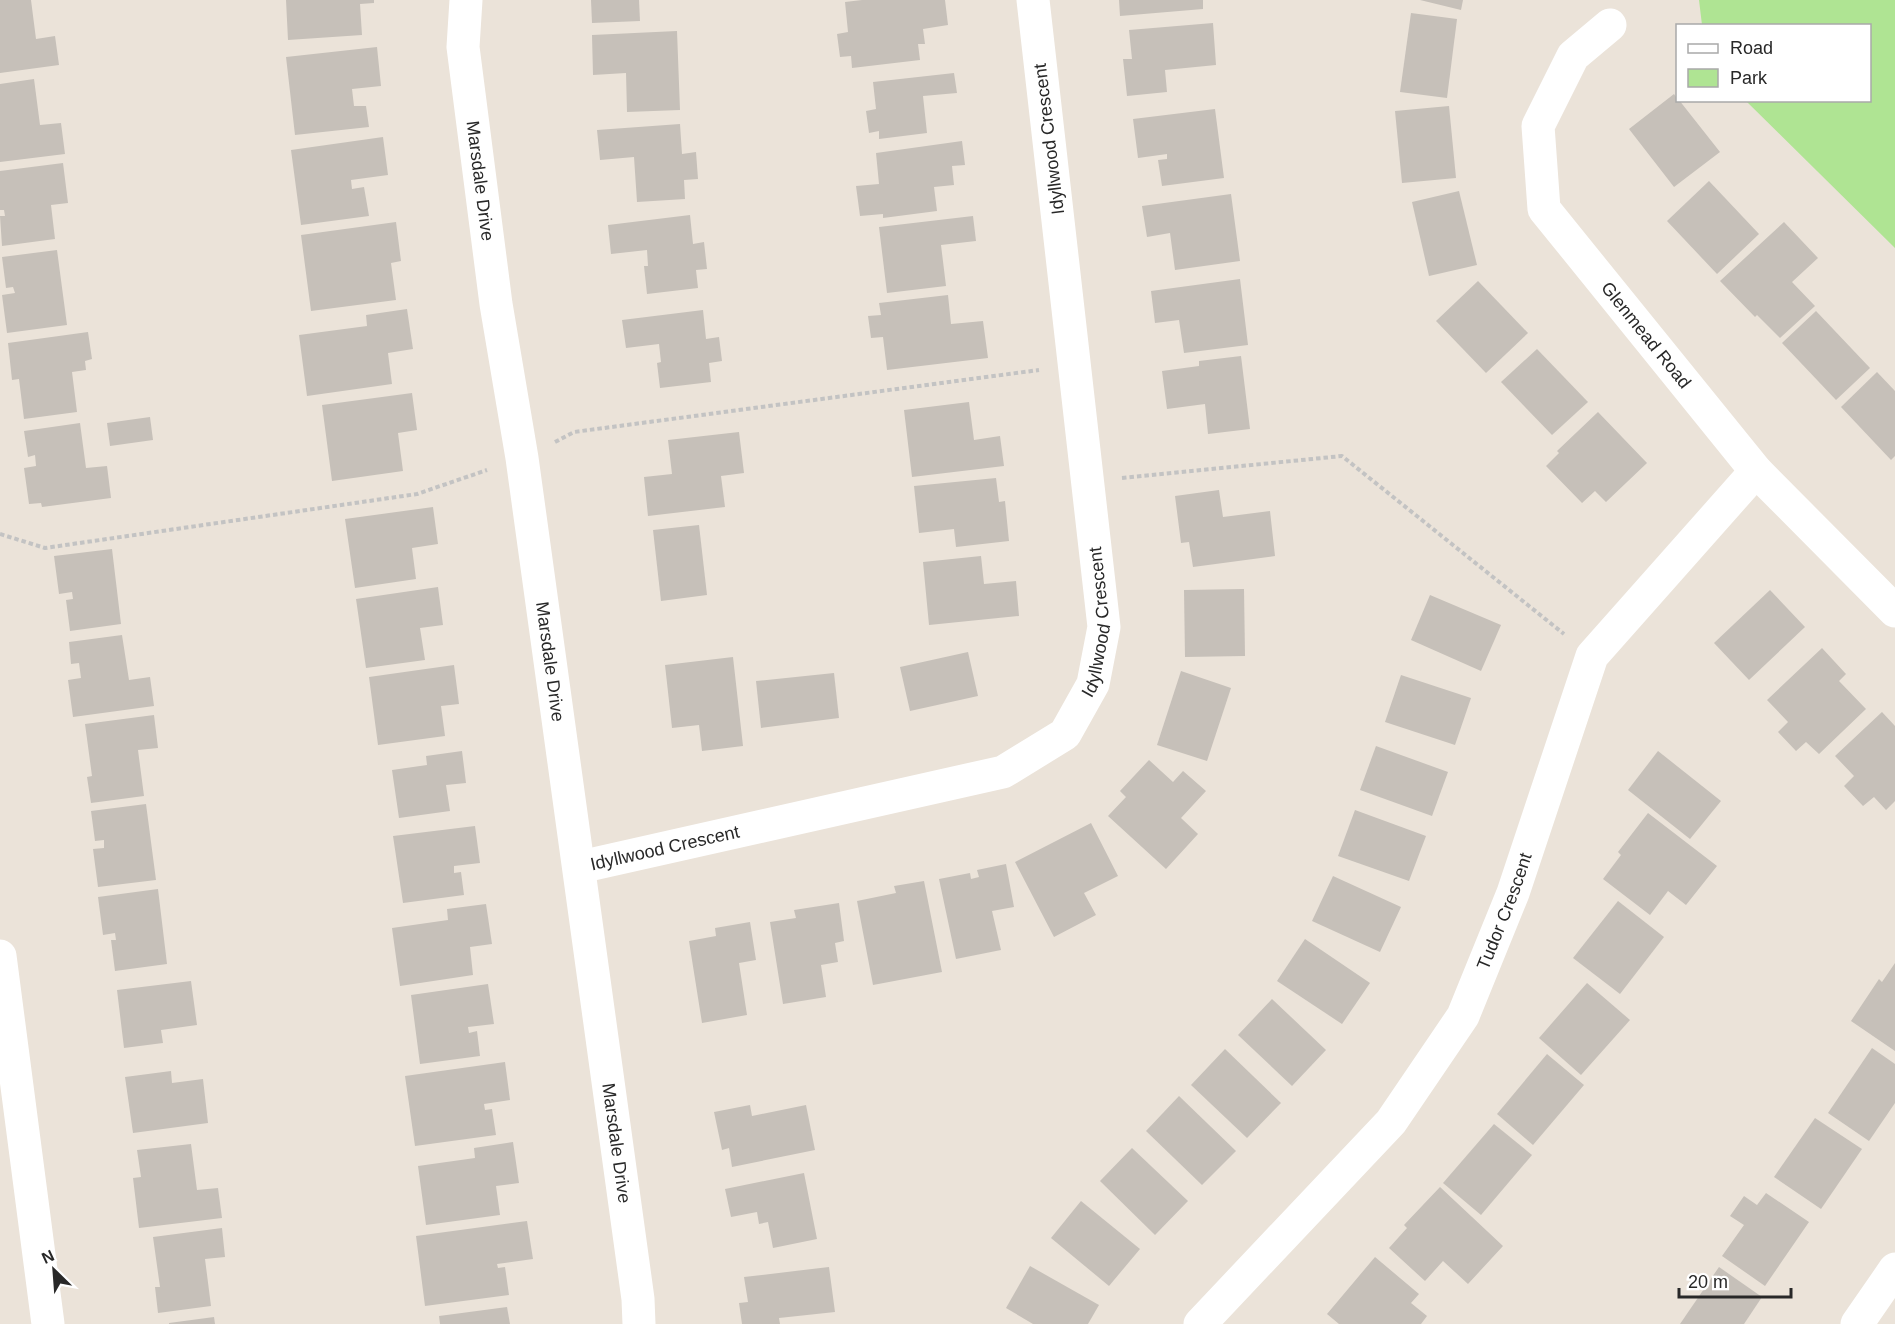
<svg xmlns="http://www.w3.org/2000/svg" width="1895" height="1324" viewBox="0 0 1895 1324" font-family="Helvetica,sans-serif">
	<style>
		.green { fill: #afe493 }
		.building { fill: #c6c0b9 }
		.lines { fill: none; stroke-linecap: round; stroke-linejoin: round }
		.path { stroke: #c3c3c3; stroke-width: 4; stroke-dasharray: 4.5 3; stroke-linecap: butt }
		.minor { stroke: #fff; stroke-width: 33 }
		.labels { text-anchor: middle; dominant-baseline: central; stroke-width: 6; stroke-linejoin: round; paint-order: stroke }
		.street-label { font-size: 18px; fill: #282828; stroke: #fff }
	</style>
	<rect width="100%" height="100%" fill="#ebe3d9"/>
	<!-- green -->
	<polygon class="green" points="1699,0 1895,0 1895,248 1746,101 1870,100 1870,26 1702,25"/>
	<!-- building -->
	<g class="building">
		<polygon points="0,0 31,0 36,39 55,36 59,65 0,73"/>
		<polygon points="286,0 374,0 374,3 360,4 362,35 288,40"/>
		<polygon points="591,0 639,0 640,21 592,23"/>
		<polygon points="862,0 945,0 948,25 923,29 925,44 918,44 920,60 852,68 851,56 840,57 837,34 848,32 845,2"/>
		<polygon points="1119,0 1203,0 1203,9 1120,16"/>
		<polygon points="1420,0 1463,0 1461,10"/>
		<polygon points="1411,13 1457,19 1447,98 1400,92"/>
		<polygon points="1213,23 1216,65 1165,70 1167,92 1127,96 1123,59 1132,59 1129,30"/>
		<polygon points="677,31 680,110 627,112 626,73 593,75 592,35"/>
		<polygon points="377,47 381,86 352,89 354,106 366,106 369,127 295,135 286,57"/>
		<polygon points="954,73 957,93 923,96 927,133 879,139 879,131 869,133 866,111 876,109 873,82"/>
		<polygon points="34,79 40,125 61,123 65,154 0,162 0,84"/>
		<polygon points="1674,94 1678,100 1679,100 1720,152 1674,187 1629,129"/>
		<polygon points="1449,106 1456,178 1402,183 1395,111"/>
		<polygon points="1215,109 1224,178 1162,186 1158,160 1167,159 1167,154 1138,158 1133,119"/>
		<polygon points="680,124 682,154 696,152 698,179 684,180 685,199 637,202 634,157 600,160 597,130"/>
		<polygon points="383,137 388,175 351,180 352,189 364,187 369,216 301,225 291,150"/>
		<polygon points="962,141 965,165 952,166 954,185 934,187 937,211 883,218 883,214 860,216 856,186 879,184 876,153"/>
		<polygon points="63,163 68,203 51,205 55,239 2,246 0,216 5,216 4,210 0,210 0,171"/>
		<polygon points="1709,181 1759,234 1717,274 1667,221"/>
		<polygon points="1459,191 1477,265 1429,276 1412,202"/>
		<polygon points="1231,194 1240,261 1175,270 1170,233 1147,237 1142,206"/>
		<polygon points="690,215 693,244 704,242 707,269 696,270 698,288 647,294 644,266 648,266 647,250 611,254 608,225"/>
		<polygon points="973,216 976,241 941,245 946,286 887,293 879,227"/>
		<polygon points="396,222 401,261 391,263 396,300 311,311 301,235"/>
		<polygon points="1784,222 1818,258 1792,282 1815,306 1780,338 1757,315 1755,317 1720,281"/>
		<polygon points="57,250 67,325 7,333 2,295 15,293 13,287 6,288 2,257"/>
		<polygon points="1240,279 1248,345 1184,353 1179,320 1155,323 1151,291"/>
		<polygon points="1478,281 1528,333 1486,373 1436,321"/>
		<polygon points="948,295 951,324 983,321 988,358 887,370 883,337 871,338 868,316 881,315 879,303"/>
		<polygon points="407,309 413,349 388,353 392,384 307,396 299,335 367,326 366,315"/>
		<polygon points="703,310 706,339 719,337 722,361 709,363 711,382 660,388 657,363 661,362 659,344 626,348 622,320"/>
		<polygon points="1816,311 1870,368 1836,400 1782,343"/>
		<polygon points="88,332 92,359 85,361 86,370 72,372 77,412 24,419 19,379 12,380 8,343"/>
		<polygon points="1537,349 1588,402 1552,435 1501,382"/>
		<polygon points="1241,356 1250,429 1208,434 1205,404 1167,409 1162,371 1199,366 1199,361"/>
		<polygon points="1877,372 1895,391 1895,456 1891,460 1841,407"/>
		<polygon points="412,393 417,430 398,433 403,471 332,481 322,405"/>
		<polygon points="969,402 974,440 1000,436 1004,466 912,477 904,410"/>
		<polygon points="1598,412 1647,463 1606,502 1595,491 1582,503 1546,466 1559,453 1557,451"/>
		<polygon points="150,417 153,440 110,446 107,423"/>
		<polygon points="80,423 86,468 107,466 111,498 42,507 41,503 29,504 24,468 36,466 35,455 28,457 24,431"/>
		<polygon points="739,432 744,473 721,476 725,507 648,516 644,477 672,474 668,440"/>
		<polygon points="996,478 999,502 1005,501 1009,541 956,547 954,529 919,533 914,486"/>
		<polygon points="1219,490 1223,517 1270,511 1275,556 1193,567 1189,542 1181,543 1175,496"/>
		<polygon points="433,507 438,544 412,548 416,579 355,588 345,519"/>
		<polygon points="699,525 707,595 661,601 653,530"/>
		<polygon points="112,549 121,624 70,631 66,600 73,599 72,592 59,594 54,556"/>
		<polygon points="981,556 984,584 1016,581 1019,616 929,625 923,562"/>
		<polygon points="438,587 443,625 420,628 425,660 366,668 356,599"/>
		<polygon points="1244,589 1245,656 1185,657 1184,590"/>
		<polygon points="1770,590 1805,627 1749,680 1714,643"/>
		<polygon points="1430,595 1501,625 1481,671 1411,640"/>
		<polygon points="122,635 129,680 150,677 154,706 73,717 68,680 81,678 79,663 71,664 69,642"/>
		<polygon points="1822,648 1846,674 1839,681 1866,709 1819,754 1806,742 1796,751 1778,732 1788,722 1767,700"/>
		<polygon points="968,652 978,696 910,711 900,667"/>
		<polygon points="733,657 743,746 702,751 699,725 672,728 665,665"/>
		<polygon points="454,665 459,704 441,706 445,736 378,745 369,677"/>
		<polygon points="1181,671 1231,688 1207,761 1157,745"/>
		<polygon points="834,673 839,718 761,728 756,681"/>
		<polygon points="1401,675 1471,698 1455,745 1385,722"/>
		<polygon points="1882,712 1895,726 1895,801 1886,810 1874,797 1863,806 1844,786 1854,776 1835,756"/>
		<polygon points="154,715 158,748 138,750 144,796 91,803 87,777 92,776 85,724"/>
		<polygon points="1376,746 1448,772 1432,816 1360,790"/>
		<polygon points="462,751 466,783 446,785 450,811 399,818 392,770 427,765 426,756"/>
		<polygon points="1658,751 1721,801 1690,839 1628,790"/>
		<polygon points="1149,760 1173,782 1183,771 1206,791 1181,818 1198,834 1166,869 1108,816 1126,797 1120,791"/>
		<polygon points="146,804 156,880 98,887 93,849 104,848 104,840 95,841 91,811"/>
		<polygon points="1355,810 1426,836 1409,881 1338,856"/>
		<polygon points="1648,813 1717,866 1686,905 1668,891 1650,915 1603,879 1621,855 1618,852"/>
		<polygon points="1091,823 1118,876 1084,893 1096,915 1054,937 1015,862"/>
		<polygon points="475,826 480,863 454,866 454,873 461,872 464,895 403,903 393,836"/>
		<polygon points="1006,864 1014,907 992,911 1001,950 956,959 939,879 970,873 971,879 979,877 977,870"/>
		<polygon points="1333,876 1401,907 1380,952 1312,921"/>
		<polygon points="924,881 942,972 873,985 857,901 896,893 894,886"/>
		<polygon points="158,889 167,964 115,971 111,940 116,940 115,933 103,935 98,897"/>
		<polygon points="1618,901 1664,937 1620,994 1573,958"/>
		<polygon points="839,903 844,941 835,943 838,962 821,965 826,997 783,1004 770,922 796,918 794,910"/>
		<polygon points="486,904 492,944 470,947 473,975 400,986 392,928 448,920 447,909"/>
		<polygon points="750,922 756,960 739,963 747,1015 702,1023 689,941 716,936 715,928"/>
		<polygon points="1305,939 1370,983 1342,1024 1277,981"/>
		<polygon points="1895,963 1895,1051 1851,1021 1879,979 1882,982"/>
		<polygon points="191,981 197,1025 161,1030 163,1043 124,1048 117,990"/>
		<polygon points="1587,983 1630,1020 1581,1075 1539,1038"/>
		<polygon points="488,984 494,1024 468,1027 469,1033 477,1031 480,1056 420,1064 411,995"/>
		<polygon points="1272,999 1326,1050 1292,1086 1238,1035"/>
		<polygon points="1872,1048 1895,1064 1895,1103 1869,1141 1828,1113"/>
		<polygon points="1225,1049 1281,1103 1247,1138 1191,1085"/>
		<polygon points="1547,1054 1584,1085 1533,1145 1497,1114"/>
		<polygon points="505,1062 510,1100 484,1104 485,1110 492,1109 496,1135 415,1146 405,1076"/>
		<polygon points="171,1071 172,1083 203,1079 208,1123 133,1133 125,1077"/>
		<polygon points="1179,1096 1236,1151 1202,1185 1146,1131"/>
		<polygon points="750,1105 752,1116 806,1105 815,1150 732,1167 729,1148 722,1150 714,1112"/>
		<polygon points="1815,1118 1862,1149 1821,1209 1774,1177"/>
		<polygon points="1494,1124 1532,1155 1481,1215 1443,1183"/>
		<polygon points="513,1142 519,1183 496,1186 500,1215 426,1225 418,1166 475,1158 474,1148"/>
		<polygon points="191,1144 197,1190 218,1188 222,1218 139,1228 133,1178 141,1177 137,1150"/>
		<polygon points="1132,1148 1188,1201 1155,1235 1100,1181"/>
		<polygon points="804,1173 817,1239 773,1248 768,1222 759,1224 757,1212 731,1217 725,1189"/>
		<polygon points="1440,1187 1503,1246 1468,1284 1443,1261 1425,1281 1389,1248 1407,1228 1404,1225"/>
		<polygon points="1766,1193 1809,1222 1765,1286 1722,1256 1744,1225 1730,1216 1744,1196 1757,1205"/>
		<polygon points="1081,1201 1140,1249 1109,1286 1051,1238"/>
		<polygon points="527,1221 533,1259 497,1264 498,1268 505,1267 509,1295 425,1306 416,1236"/>
		<polygon points="222,1228 225,1257 205,1259 211,1306 158,1313 155,1287 160,1287 153,1237"/>
		<polygon points="1375,1257 1419,1294 1411,1303 1427,1316 1421,1324 1339,1324 1327,1314"/>
		<polygon points="1030,1266 1099,1305 1088,1324 1033,1324 1006,1308"/>
		<polygon points="829,1267 835,1312 779,1318 780,1324 742,1324 739,1303 748,1302 744,1277"/>
		<polygon points="1719,1267 1762,1297 1744,1324 1680,1324"/>
		<polygon points="507,1307 510,1324 440,1324 439,1316"/>
		<polygon points="214,1317 215,1324 169,1324 169,1323"/>
	</g>
	<g class="lines">
		<!-- path -->
		<g class="path">
			<polyline points="555,442 574,432 1039,370"/>
			<polyline points="1122,478 1342,456 1564,634"/>
			<polyline points="0,534 45,548 417,494 487,470"/>
		</g>
		<!-- minor -->
		<g class="minor">
			<path id="s1" d="M466 0 463 47 496 304 522 458 638 1299 639 1324"/>
			<path id="s2" d="M1610 25 1573 56 1538 126 1544 209 1756 471 1895 611"/>
			<path id="s3" d="M580 867 1003 772 1065 734 1093 684 1104 627 1033 0"/>
			<polyline points="0,956 48,1324"/>
			<path id="s4" d="M1200 1324 1391 1122 1463 1016 1513 893 1592 656 1756 471"/>
			<polyline points="1857,1324 1895,1269"/>
		</g>
	</g>
	<g class="labels">
		<!-- street labels -->
		<g class="street-label">
			<text transform="translate(1049 139) rotate(-97)">Idyllwood Crescent</text>
			<text stroke="none"><textPath href="#s1" startOffset="182">Marsdale Drive</textPath></text>
			<text stroke="none"><textPath href="#s2" startOffset="372">Glenmead Road</textPath></text>
			<text stroke="none"><textPath href="#s3" startOffset="626">Idyllwood Crescent</textPath></text>
			<text stroke="none"><textPath href="#s1" startOffset="668">Marsdale Drive</textPath></text>
			<text stroke="none"><textPath href="#s3" startOffset="87">Idyllwood Crescent</textPath></text>
			<text stroke="none"><textPath href="#s4" startOffset="519">Tudor Crescent</textPath></text>
			<text stroke="none"><textPath href="#s1" startOffset="1154">Marsdale Drive</textPath></text>
		</g>
	</g>
	<!-- legend -->
	<rect x="1676" y="24" width="195" height="78" fill="#ffffff" stroke="#a9a9a9" stroke-width="1.5"/>
	<rect x="1688" y="44" width="30" height="9" fill="#ffffff" stroke="#a9a9a9" stroke-width="1.5"/>
	<text x="1730" y="54" font-size="18" fill="#282828">Road</text>
	<rect x="1688" y="69" width="30" height="18" fill="#afe493" stroke="#a9a9a9" stroke-width="1.5"/>
	<text x="1730" y="84" font-size="18" fill="#282828">Park</text>
	<!-- north arrow -->
	<g transform="translate(54 1270) rotate(335)" stroke="#ffffff" stroke-width="4.5" paint-order="stroke">
	<path d="M0-4.5L10 22L0 15L-10 22Z" fill="#282828"/>
	<text y="-9" font-size="16" font-weight="bold" text-anchor="middle" fill="#282828">N</text>
	</g>
	<!-- scale -->
	<path d="M1679 1288v9h112v-9" fill="none" stroke="#282828" stroke-width="3"/>
	<text x="1688" y="1288" font-size="18" fill="#282828" stroke="#ffffff" stroke-width="4.5" paint-order="stroke">20 m</text>
</svg>
